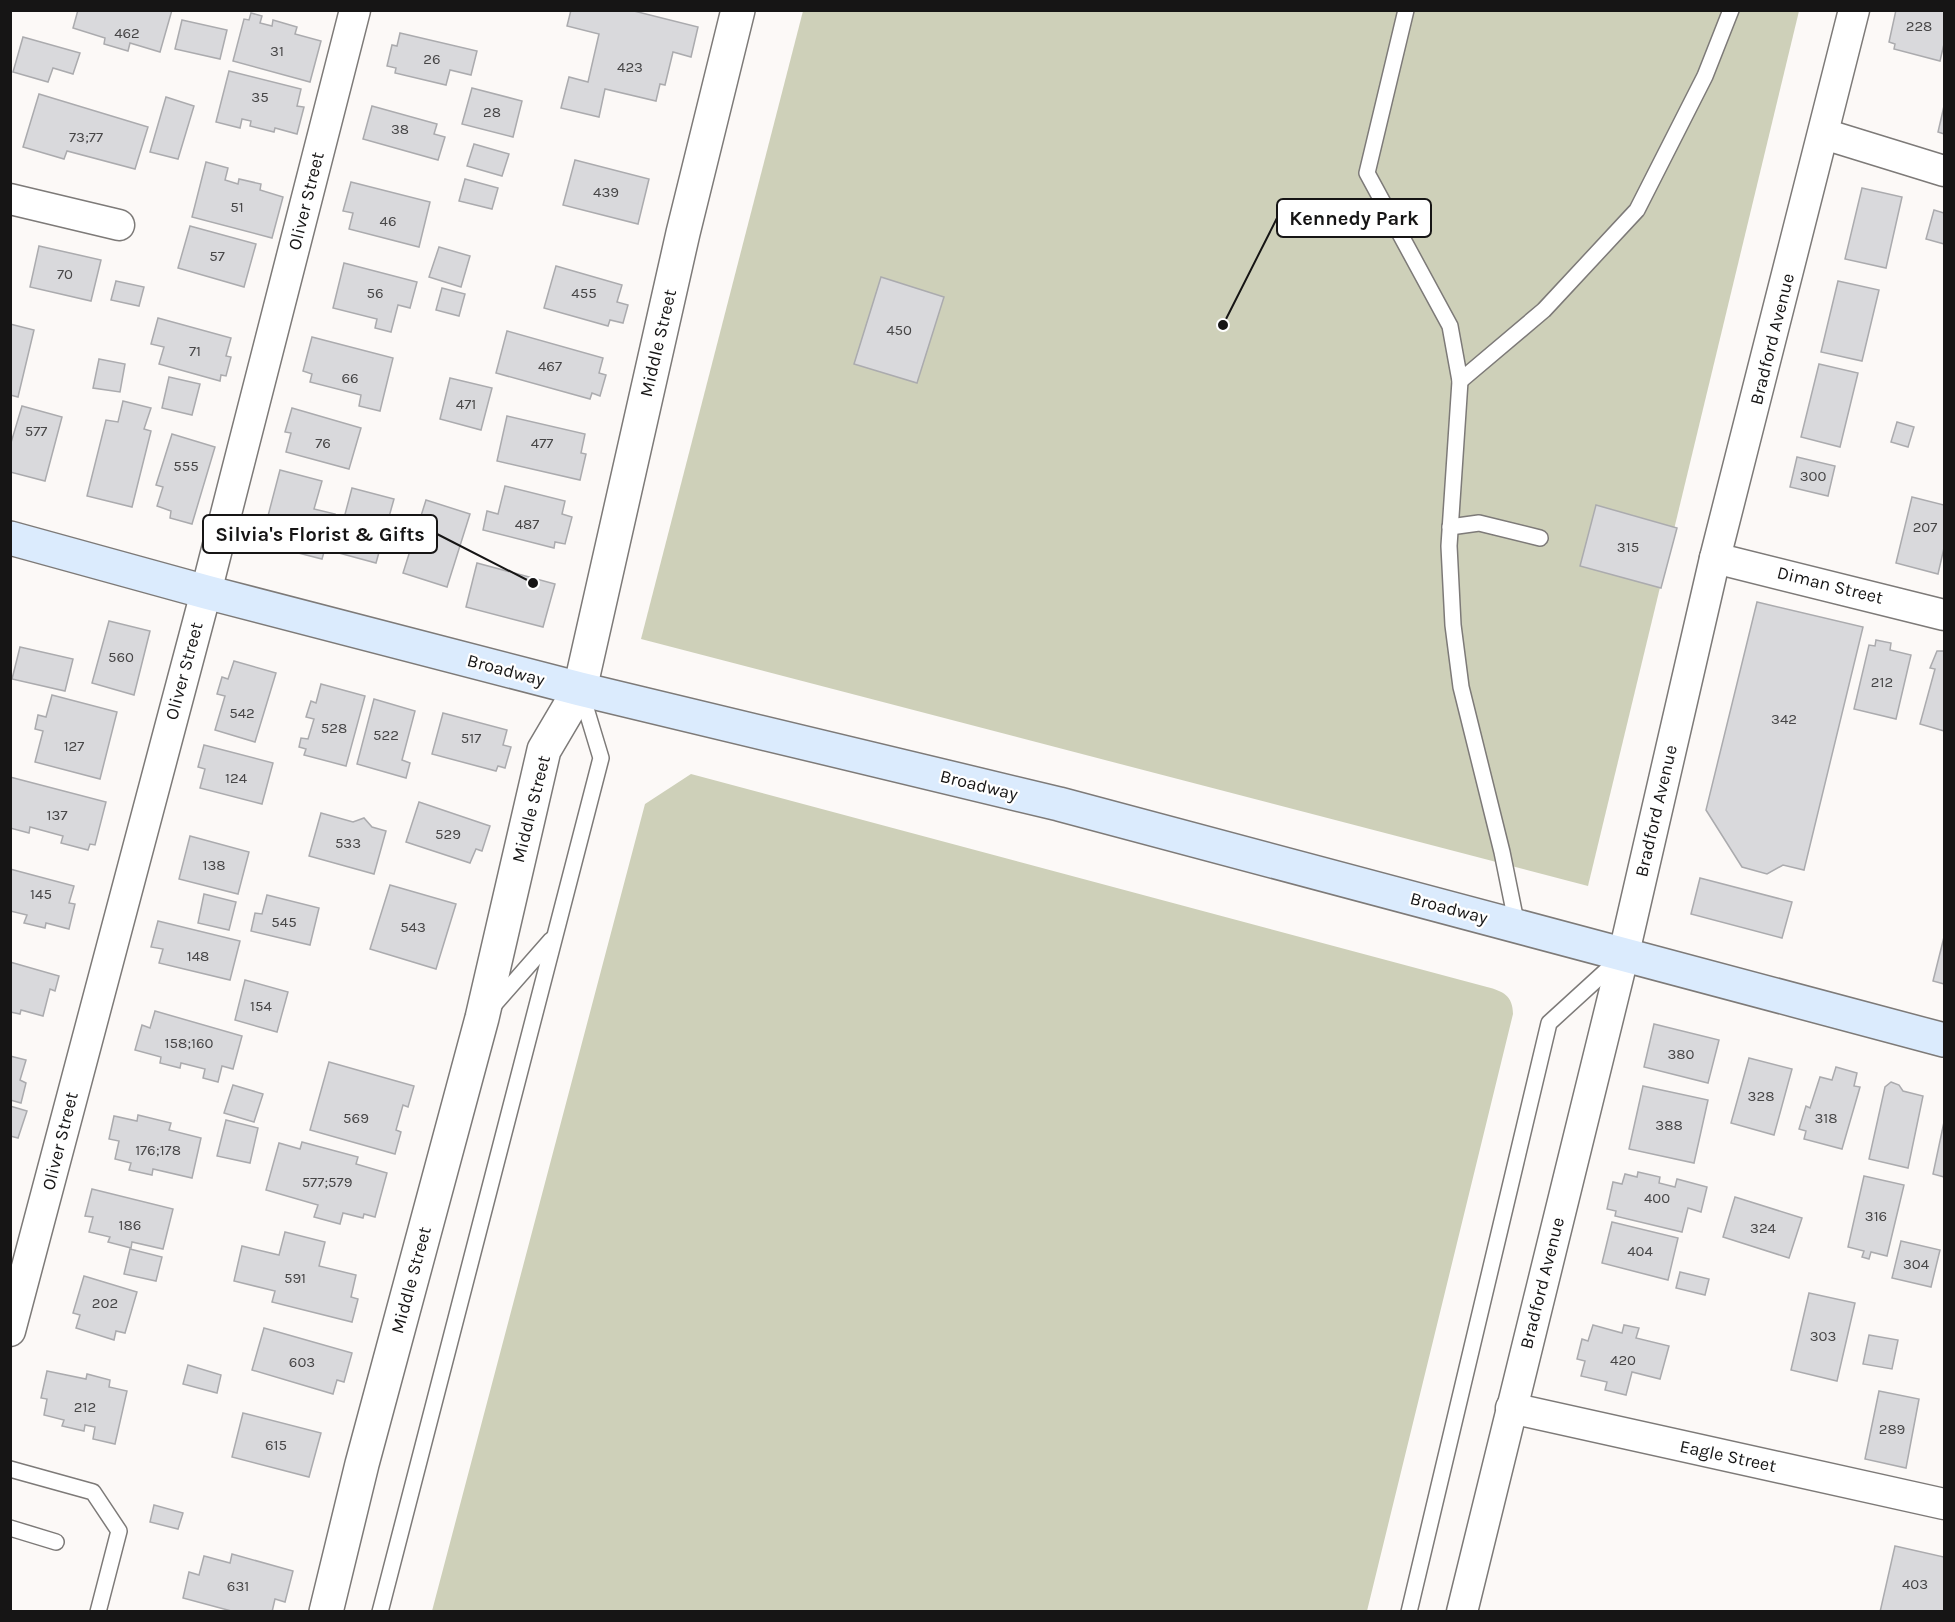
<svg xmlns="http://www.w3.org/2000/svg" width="1955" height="1622" viewBox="0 0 1955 1622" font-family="Karla,sans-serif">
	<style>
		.green { fill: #ced0b9 }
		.building { fill: #d9d9dc; stroke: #ababae; stroke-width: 1.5 }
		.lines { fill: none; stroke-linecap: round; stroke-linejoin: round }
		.service-casing { stroke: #7d7a78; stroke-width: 18 }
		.minor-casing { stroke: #7d7a78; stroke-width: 33 }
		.tertiary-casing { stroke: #7d7a78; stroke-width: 36 }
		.secondary-casing { stroke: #7d7a78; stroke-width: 36 }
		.service { stroke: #fff; stroke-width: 15 }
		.minor { stroke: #fff; stroke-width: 30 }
		.tertiary { stroke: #fff; stroke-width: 33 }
		.secondary { stroke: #dbebfd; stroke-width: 33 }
		.labels { text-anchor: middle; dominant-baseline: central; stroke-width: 4.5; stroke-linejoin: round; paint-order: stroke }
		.number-label { font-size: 15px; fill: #474647 }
		.street-label { font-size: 18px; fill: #161515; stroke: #fff }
		.leader { fill: none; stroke: #161515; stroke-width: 2 }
		.callout-dot { fill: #161515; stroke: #fff; stroke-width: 2 }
		.callout { fill: #fff; stroke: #161515; stroke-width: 2 }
		.callout-label { font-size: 20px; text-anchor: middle; font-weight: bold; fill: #161515 }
	</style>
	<rect width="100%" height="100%" fill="#fcf9f7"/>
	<!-- green -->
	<g class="green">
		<polygon points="803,11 1799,11 1588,886 641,639"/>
		<path d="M691 774 1487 987C1503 991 1513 996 1513 1014L1367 1611H432L645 804Z"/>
	</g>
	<!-- building -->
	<g class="building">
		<polygon points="78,10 172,10 160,52 130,43 128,51 104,44 105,38 73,28"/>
		<polygon points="571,10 630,10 698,27 691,57 673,52 665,85 660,84 656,101 605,89 599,117 561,108 569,77 588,82 599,34 567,26"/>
		<polygon points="1896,10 1944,10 1944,44 1940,61 1894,49 1895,44 1889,42"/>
		<polygon points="251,13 262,16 260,23 272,26 273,20 297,27 295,34 321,41 310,82 233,61 244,19 249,20"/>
		<polygon points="182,20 227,30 220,59 175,49"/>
		<polygon points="400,33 477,51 471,75 450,70 446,85 395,73 396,68 387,66 392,45 397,46"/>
		<polygon points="23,37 80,53 73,74 53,68 48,82 13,72"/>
		<polygon points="229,71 301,89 297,106 304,107 297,134 275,128 274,132 250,126 251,121 242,119 240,128 216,122"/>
		<polygon points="472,88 522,101 513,137 462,124"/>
		<polygon points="39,94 148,127 135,169 67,151 64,159 23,147"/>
		<polygon points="166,97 194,106 178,159 150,152"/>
		<polygon points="372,106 437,124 434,134 445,137 438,160 363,139"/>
		<polygon points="1944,106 1944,134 1938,132"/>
		<polygon points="474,144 509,154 502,176 467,166"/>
		<polygon points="575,160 649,179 638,224 563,205"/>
		<polygon points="206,162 228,168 225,180 238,184 239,179 261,184 260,190 283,197 272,238 192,217"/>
		<polygon points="465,179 498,188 492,209 459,201"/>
		<polygon points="351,182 430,202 419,247 349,229 353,213 343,211"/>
		<polygon points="1862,188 1902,197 1886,268 1845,259"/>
		<polygon points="1934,210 1944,213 1944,244 1926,239"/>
		<polygon points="190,226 256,244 244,287 178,268"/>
		<polygon points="39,246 101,260 91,301 30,287"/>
		<polygon points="439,247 470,256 461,287 429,277"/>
		<polygon points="344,263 417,282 410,308 398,305 391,332 375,328 377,319 333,308"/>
		<polygon points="556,266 622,285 617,302 628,305 623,323 610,320 608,326 544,308"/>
		<polygon points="881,277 944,297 917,383 854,364"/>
		<polygon points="116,281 144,287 139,306 111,300"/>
		<polygon points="1838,281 1879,290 1862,361 1821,352"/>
		<polygon points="442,288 465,294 459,316 436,310"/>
		<polygon points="158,318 231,338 226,356 231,357 226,376 221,375 220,381 159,364 164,347 151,344"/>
		<polygon points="10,324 34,330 18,397 10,395"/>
		<polygon points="507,331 603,358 599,373 606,375 600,396 592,393 590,399 496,373"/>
		<polygon points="312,337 393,358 380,411 359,406 361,395 310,382 312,374 303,371"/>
		<polygon points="99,359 125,364 120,392 93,388"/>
		<polygon points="1819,364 1858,373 1840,447 1801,437"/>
		<polygon points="169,377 200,384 192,415 162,408"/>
		<polygon points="450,378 492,388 481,430 440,419"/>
		<polygon points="123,401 151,408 144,429 151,431 132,507 87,496 106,420 118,422"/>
		<polygon points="22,406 62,417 45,481 10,472 10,446"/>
		<polygon points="292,408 361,428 349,469 286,452 291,433 285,432"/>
		<polygon points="507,416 585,434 581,453 586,454 580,480 497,461"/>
		<polygon points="1897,422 1914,427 1908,447 1891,442"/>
		<polygon points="172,434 215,447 192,524 170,518 171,511 157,506 163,487 156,485"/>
		<polygon points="1797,457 1835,466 1828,496 1790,487"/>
		<polygon points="280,470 322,481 314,509 335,514 322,559 298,553 299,545 263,535"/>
		<polygon points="505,486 565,501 562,514 572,517 565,544 555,542 554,548 483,530 487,511 498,514"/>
		<polygon points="352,488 394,499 376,563 335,552"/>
		<polygon points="1912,497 1944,505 1944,548 1938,574 1896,563"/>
		<polygon points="426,500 470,514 447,587 403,573"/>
		<polygon points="1596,505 1677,528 1661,588 1580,566"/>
		<polygon points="477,563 555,584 543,627 466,607"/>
		<polygon points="1757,602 1863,627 1804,870 1783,865 1767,874 1742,867 1706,810"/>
		<polygon points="109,621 150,631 134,695 92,683"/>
		<polygon points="1876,640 1891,643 1890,650 1911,655 1896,719 1854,709 1869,645 1875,646"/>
		<polygon points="20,647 73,659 65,691 12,679"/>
		<polygon points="1937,651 1944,651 1944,731 1920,724 1935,669 1930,668"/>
		<polygon points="234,661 276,673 255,742 215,730 225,696 217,694 222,677 228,679"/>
		<polygon points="321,684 365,696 346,766 304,755 306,749 299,747 301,738 308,739 314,719 306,717 311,701 316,703"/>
		<polygon points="52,695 117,712 100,779 35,762 43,731 35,729 38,715 46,717"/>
		<polygon points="374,699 415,711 402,760 410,763 406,778 357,764"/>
		<polygon points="443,713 507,730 503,745 511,747 505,768 498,766 496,771 432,754"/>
		<polygon points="204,745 273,763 262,804 200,788 205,769 198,767"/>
		<polygon points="10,777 106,802 95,845 90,844 88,850 61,843 63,836 30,827 29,833 10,828"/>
		<polygon points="419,802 490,826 482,851 476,849 470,863 406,842"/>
		<polygon points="321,813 353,822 364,818 372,827 386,831 374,874 309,856"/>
		<polygon points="190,836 249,852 238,894 179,879"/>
		<polygon points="10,869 74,886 69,903 75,904 69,929 46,923 45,928 24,923 27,915 10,911"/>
		<polygon points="1700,878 1792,902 1782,938 1691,914"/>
		<polygon points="390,885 456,904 436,969 370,949"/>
		<polygon points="204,894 236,902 229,930 198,923"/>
		<polygon points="267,895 319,908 310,945 251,931 255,913 262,914"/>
		<polygon points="158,921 240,941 230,980 159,963 163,949 151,947"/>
		<polygon points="1944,937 1944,984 1933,981"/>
		<polygon points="10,962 59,976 55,991 50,989 43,1016 21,1010 20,1014 10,1012"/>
		<polygon points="245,980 288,992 277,1032 235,1020"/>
		<polygon points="155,1011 242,1036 233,1069 222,1066 218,1082 203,1078 205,1069 181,1063 180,1068 160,1063 161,1057 135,1050 142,1025 150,1028"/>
		<polygon points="1654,1024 1719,1040 1708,1083 1644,1067"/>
		<polygon points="10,1056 26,1060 20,1080 26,1083 21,1103 10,1100"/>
		<polygon points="1749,1058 1792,1069 1774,1135 1731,1123"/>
		<polygon points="329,1062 414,1086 408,1107 403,1105 396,1130 401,1132 395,1154 310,1130"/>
		<polygon points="1836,1067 1857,1073 1854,1086 1860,1087 1842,1149 1804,1139 1806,1131 1799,1129 1806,1106 1810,1108 1820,1077 1832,1080"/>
		<polygon points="1891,1082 1899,1085 1903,1091 1923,1096 1908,1168 1869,1159 1885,1087"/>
		<polygon points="233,1085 263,1094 254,1122 224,1113"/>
		<polygon points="1643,1086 1708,1100 1694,1163 1629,1149"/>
		<polygon points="10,1106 27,1111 18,1138 10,1136"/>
		<polygon points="138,1115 171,1123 169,1130 201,1138 192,1178 153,1169 152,1175 129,1170 131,1163 115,1159 119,1141 109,1139 114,1116 137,1121"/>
		<polygon points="226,1120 258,1128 250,1163 217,1156"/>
		<polygon points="1944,1122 1944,1177 1933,1174"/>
		<polygon points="302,1142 358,1157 356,1164 387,1173 375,1217 364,1214 363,1218 343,1213 340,1224 314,1217 318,1205 266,1190 279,1143 300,1149"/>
		<polygon points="1638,1172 1660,1177 1659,1183 1675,1187 1677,1179 1707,1187 1701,1212 1688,1208 1682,1232 1615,1216 1616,1211 1607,1209 1613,1182 1622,1184 1625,1174 1637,1177"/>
		<polygon points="1864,1176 1904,1185 1887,1256 1871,1252 1869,1259 1862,1257 1864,1251 1848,1247"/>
		<polygon points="92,1189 173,1209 163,1249 132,1242 131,1248 108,1242 110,1237 89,1232 93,1217 85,1216"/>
		<polygon points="1735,1197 1802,1218 1789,1258 1723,1237"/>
		<polygon points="1612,1222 1678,1238 1668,1280 1602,1263"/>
		<polygon points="285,1232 325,1242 319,1266 356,1275 351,1297 358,1299 352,1322 272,1302 275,1291 234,1281 242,1246 279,1255"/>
		<polygon points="1901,1241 1940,1250 1931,1287 1892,1278"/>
		<polygon points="130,1249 162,1257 156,1281 124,1274"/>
		<polygon points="1680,1272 1709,1279 1705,1295 1676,1288"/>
		<polygon points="84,1276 137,1292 125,1333 116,1331 114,1340 76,1328 80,1315 73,1313"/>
		<polygon points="1809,1293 1855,1303 1837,1381 1791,1370"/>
		<polygon points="1593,1325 1622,1333 1624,1325 1639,1328 1636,1338 1669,1346 1660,1379 1632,1372 1626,1395 1605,1390 1607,1382 1581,1376 1585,1361 1577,1359 1582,1339 1588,1341"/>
		<polygon points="264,1328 352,1353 344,1382 337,1380 333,1394 252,1370"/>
		<polygon points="1869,1335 1898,1340 1892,1369 1863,1364"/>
		<polygon points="188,1365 221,1375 217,1393 183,1384"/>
		<polygon points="47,1371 86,1379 87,1374 110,1380 109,1387 127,1391 115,1444 93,1439 95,1427 85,1425 84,1431 62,1426 64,1420 44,1415 47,1399 41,1398"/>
		<polygon points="1879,1391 1919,1399 1906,1468 1865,1459"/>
		<polygon points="243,1413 321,1433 309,1477 232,1457"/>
		<polygon points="154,1505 183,1513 178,1529 150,1522"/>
		<polygon points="1895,1546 1944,1557 1944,1612 1880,1612"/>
		<polygon points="232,1554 293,1571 285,1602 275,1599 272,1612 235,1612 183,1598 189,1572 199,1575 204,1556 230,1563"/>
	</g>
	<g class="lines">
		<defs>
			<g id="service">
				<polyline points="1406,10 1367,173 1450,326 1460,381 1449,546 1453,625 1461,687 1502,852 1517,926"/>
				<polyline points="1460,381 1544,310 1637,210 1705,76 1731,10"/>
				<polyline points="1450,527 1479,523 1540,538"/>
				<polyline points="492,1007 551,940"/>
				<polyline points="10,1469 93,1492 119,1531 98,1612"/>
				<polyline points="10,1528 56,1542"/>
				<polyline points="380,1612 601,758 581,692"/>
				<polyline points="1409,1612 1549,1023 1618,960"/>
			</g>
			<g id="minor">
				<polyline points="1824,134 1944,171"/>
				<polyline points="10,199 119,225"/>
				<polyline points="1715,558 1944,615"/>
				<polyline points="10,1331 206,592 355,10"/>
				<polyline points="1511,1408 1944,1504"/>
				<polyline points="1462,1612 1624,953 1715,558 1854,10"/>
			</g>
			<polyline id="tertiary" points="326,1612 362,1464 482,1018 544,750 580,689 683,233 738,10"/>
			<polyline id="secondary" points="10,538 206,592 580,689 1059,804 1944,1040"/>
		</defs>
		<!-- service casing -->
		<use href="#service" class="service-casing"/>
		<!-- minor casing -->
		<use href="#minor" class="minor-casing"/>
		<!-- tertiary casing -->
		<use href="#tertiary" class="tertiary-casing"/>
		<!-- secondary casing -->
		<use href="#secondary" class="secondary-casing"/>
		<!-- service -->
		<use href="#service" class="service"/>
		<!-- minor -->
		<use href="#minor" class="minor"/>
		<!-- tertiary -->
		<use href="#tertiary" class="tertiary"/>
		<!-- secondary -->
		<use href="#secondary" class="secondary"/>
	</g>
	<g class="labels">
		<!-- number labels -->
		<g class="number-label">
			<text x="1919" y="26">228</text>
			<text x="127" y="33">462</text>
			<text x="277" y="51">31</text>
			<text x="432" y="59">26</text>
			<text x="630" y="67">423</text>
			<text x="260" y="97">35</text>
			<text x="492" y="112">28</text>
			<text x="400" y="129">38</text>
			<text x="86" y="137">73;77</text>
			<text x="606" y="192">439</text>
			<text x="237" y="207">51</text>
			<text x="388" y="221">46</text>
			<text x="217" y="256">57</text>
			<text x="65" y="274">70</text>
			<text x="375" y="293">56</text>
			<text x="584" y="293">455</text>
			<text x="899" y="330">450</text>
			<text x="195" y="351">71</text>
			<text x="550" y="366">467</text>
			<text x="350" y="378">66</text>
			<text x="466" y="404">471</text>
			<text x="36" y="431">577</text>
			<text x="323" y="443">76</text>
			<text x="542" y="443">477</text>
			<text x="186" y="466">555</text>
			<text x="1813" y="476">300</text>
			<text x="527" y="524">487</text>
			<text x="1925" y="527">207</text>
			<text x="1628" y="547">315</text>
			<text x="121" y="657">560</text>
			<text x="1882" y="682">212</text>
			<text x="242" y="713">542</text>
			<text x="1784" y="719">342</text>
			<text x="334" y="728">528</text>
			<text x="386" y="735">522</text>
			<text x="471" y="738">517</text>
			<text x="74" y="746">127</text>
			<text x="236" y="778">124</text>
			<text x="57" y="815">137</text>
			<text x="448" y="834">529</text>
			<text x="348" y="843">533</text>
			<text x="214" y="865">138</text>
			<text x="41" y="894">145</text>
			<text x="284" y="922">545</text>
			<text x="413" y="927">543</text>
			<text x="198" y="956">148</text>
			<text x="261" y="1006">154</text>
			<text x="189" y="1043">158;160</text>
			<text x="1681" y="1054">380</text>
			<text x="1761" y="1096">328</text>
			<text x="356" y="1118">569</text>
			<text x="1826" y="1118">318</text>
			<text x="1669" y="1125">388</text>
			<text x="158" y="1150">176;178</text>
			<text x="327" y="1182">577;579</text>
			<text x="1657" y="1198">400</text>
			<text x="1876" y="1216">316</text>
			<text x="130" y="1225">186</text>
			<text x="1763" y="1228">324</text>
			<text x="1640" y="1251">404</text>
			<text x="1916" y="1264">304</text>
			<text x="295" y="1278">591</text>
			<text x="105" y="1303">202</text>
			<text x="1823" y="1336">303</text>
			<text x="1623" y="1360">420</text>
			<text x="302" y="1362">603</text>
			<text x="85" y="1407">212</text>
			<text x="1892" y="1429">289</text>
			<text x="276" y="1445">615</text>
			<text x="1915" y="1584">403</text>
			<text x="238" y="1586">631</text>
		</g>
		<!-- street labels -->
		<g class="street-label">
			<text transform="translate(306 201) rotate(-76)">Oliver Street</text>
			<text transform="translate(1772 339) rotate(-76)">Bradford Avenue</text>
			<text transform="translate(658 343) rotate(-77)">Middle Street</text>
			<text transform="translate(1830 585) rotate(14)">Diman Street</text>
			<text transform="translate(506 670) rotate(15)">Broadway</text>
			<text transform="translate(184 671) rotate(-75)">Oliver Street</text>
			<text transform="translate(979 785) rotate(14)">Broadway</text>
			<text transform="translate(531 809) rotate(-76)">Middle Street</text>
			<text transform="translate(1656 811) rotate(-77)">Bradford Avenue</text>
			<text transform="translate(1449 908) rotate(15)">Broadway</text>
			<text transform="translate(60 1141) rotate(-76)">Oliver Street</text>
			<text transform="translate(411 1280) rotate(-75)">Middle Street</text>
			<text transform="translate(1542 1283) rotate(-76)">Bradford Avenue</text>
			<text transform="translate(1728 1456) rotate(12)">Eagle Street</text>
		</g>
	</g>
	<!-- callouts -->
	<path class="leader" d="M1223 325L1277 218M533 583L437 534"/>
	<g class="callout-dot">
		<circle cx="1223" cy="325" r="6"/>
		<circle cx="533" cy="583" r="6"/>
	</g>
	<g class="callout">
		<rect x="1277" y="199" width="154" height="38" rx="6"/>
		<rect x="203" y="515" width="234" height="38" rx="6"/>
	</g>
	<g class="callout-label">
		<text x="1354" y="225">Kennedy Park</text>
		<text x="320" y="541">Silvia's Florist &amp; Gifts</text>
	</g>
	<!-- border -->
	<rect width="1955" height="1622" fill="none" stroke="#161515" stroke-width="24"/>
</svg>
